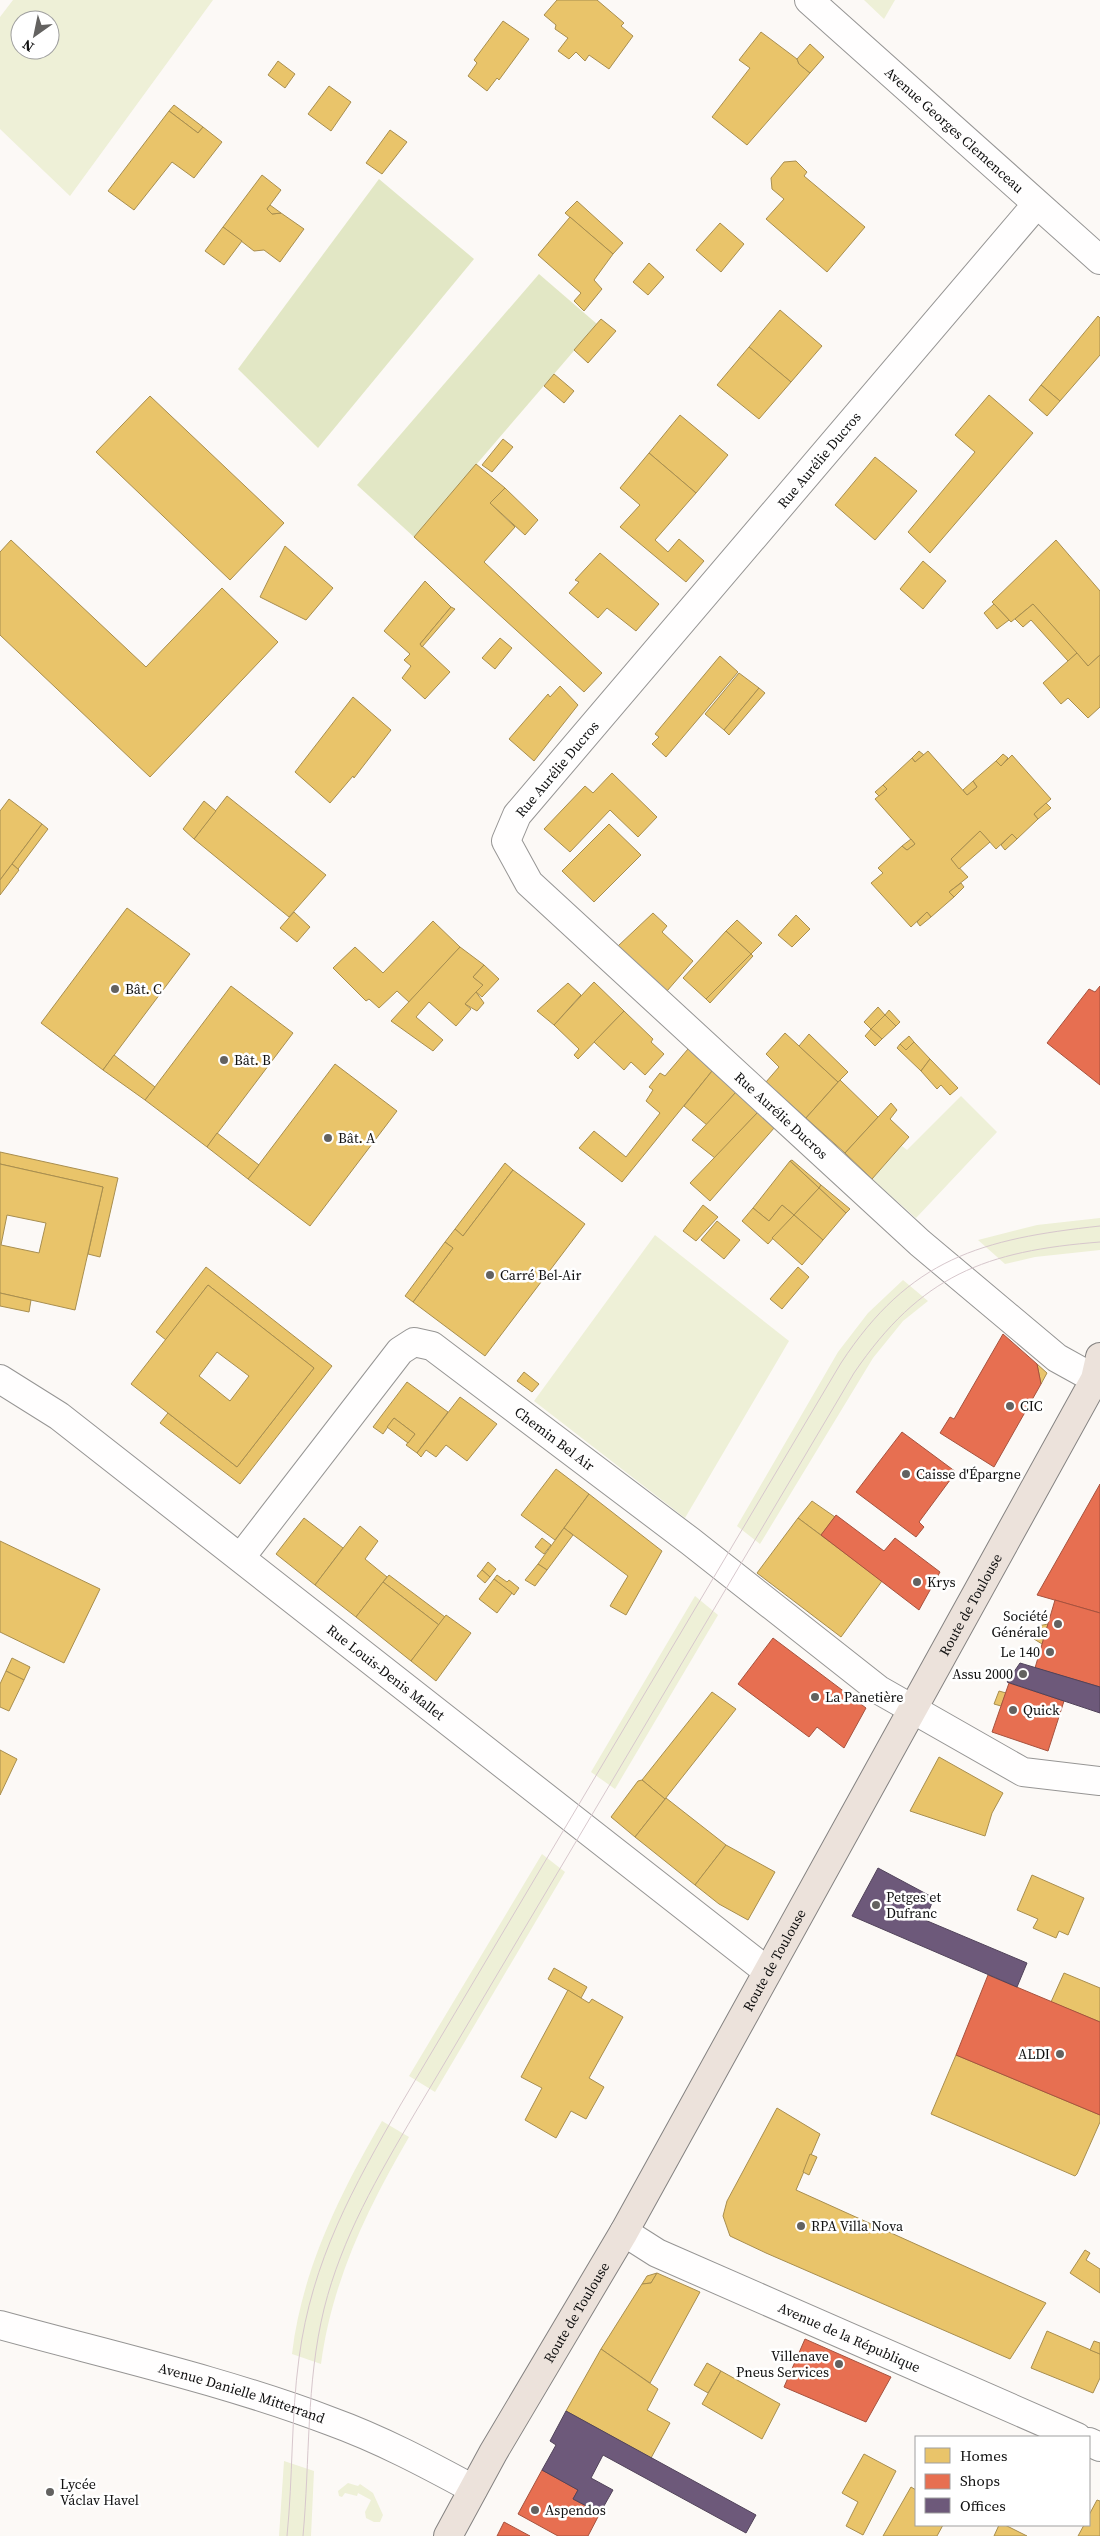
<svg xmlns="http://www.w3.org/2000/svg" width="1100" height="2536" viewBox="0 0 1100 2536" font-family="'Source Serif 4',serif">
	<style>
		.green { fill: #eef0d7; fill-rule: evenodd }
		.forest { fill: #e2e7c5 }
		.homes { fill: #e9c46a; stroke: #a88e4f; fill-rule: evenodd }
		.shops { fill: #e76f51; stroke: #a6523e }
		.offices { fill: #6d597a; stroke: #51435a }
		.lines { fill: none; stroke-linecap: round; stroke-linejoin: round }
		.minor-casing { stroke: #969594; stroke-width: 30 }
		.tertiary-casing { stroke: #969594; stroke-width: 30 }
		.primary-casing { stroke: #848281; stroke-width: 30 }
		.minor { stroke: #fffefe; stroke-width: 28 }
		.tertiary { stroke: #fffefe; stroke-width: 28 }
		.primary { stroke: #ece2db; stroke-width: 28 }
		.tram { stroke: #d7c7cc; stroke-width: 1 }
		.poi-dot { fill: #636260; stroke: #fff; stroke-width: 2 }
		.labels { text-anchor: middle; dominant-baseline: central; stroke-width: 5; stroke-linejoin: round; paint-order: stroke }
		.street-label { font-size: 14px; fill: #101010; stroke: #fff }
		.poi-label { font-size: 14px; fill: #101010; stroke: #fff; text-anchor: start }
	</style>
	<rect width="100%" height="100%" fill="#fcf9f6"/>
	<!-- green -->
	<g class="green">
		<path d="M13 0H213L70 196 0 129V17ZM20 20H50V50H20Z"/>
		<polygon points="864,0 895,0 884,19"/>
		<polygon points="961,1096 997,1132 916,1218 872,1179 902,1146 907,1150"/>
		<polygon points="1100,1218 1100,1250 1035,1257 1005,1264 978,1240 1037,1225"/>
		<polygon points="655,1235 789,1341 685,1518 534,1401"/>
		<polygon points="903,1280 928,1301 903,1321 873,1358 760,1544 737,1526 838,1352 868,1313"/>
		<polygon points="695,1596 718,1615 615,1789 591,1772"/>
		<polygon points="542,1854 565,1872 435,2092 409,2076"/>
		<path d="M382 2121 409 2137C367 2209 332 2281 321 2364L292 2354C302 2269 340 2194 382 2121Z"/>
		<polygon points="284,2461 314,2471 311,2536 279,2536"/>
		<polygon points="348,2483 358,2486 360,2484 373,2493 383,2515 380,2522 374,2522 366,2518 365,2512 371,2500 358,2493 357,2496 345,2493 342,2497 339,2496 338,2491"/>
	</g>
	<!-- forest -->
	<g class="forest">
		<polygon points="379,179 474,259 318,448 238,369"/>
		<polygon points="539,274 597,324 414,537 357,485"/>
	</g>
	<!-- homes -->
	<g class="homes">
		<polygon points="557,0 597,0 624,23 621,26 633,36 609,69 589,55 585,61 576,52 569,59 558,51 568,38 555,29 556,25 544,15"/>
		<polygon points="503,21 529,39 499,80 497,78 487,91 468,76 477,63 474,60"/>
		<polygon points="761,32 797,59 799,64 810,73 747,145 712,117 750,68 739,60"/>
		<polygon points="810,44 824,57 810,73 799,64 797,59"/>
		<polygon points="278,61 295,74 285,88 268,75"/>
		<polygon points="329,86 351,102 331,131 308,114"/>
		<polygon points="174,105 203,127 198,133 169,111"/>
		<polygon points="169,111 198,133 203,127 222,142 194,178 172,162 134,210 108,191"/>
		<polygon points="390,130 407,142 382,174 366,163"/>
		<polygon points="796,161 807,172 804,176 865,227 827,272 766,219 784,199 772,189 771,178 784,162"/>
		<polygon points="262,175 281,190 267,209 272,214 281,213 304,229 280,262 264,250 254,251 223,227"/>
		<polygon points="577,201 623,243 613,254 565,213"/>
		<polygon points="270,205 281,213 272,214 267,209"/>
		<polygon points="570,217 613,254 594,280 602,289 584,311 574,301 581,293 538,255"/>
		<polygon points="720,223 744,244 721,272 696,250"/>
		<polygon points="223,227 242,241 224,265 205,251"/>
		<polygon points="649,263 664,277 648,295 633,282"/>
		<polygon points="780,310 822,346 791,382 749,347"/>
		<polygon points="1098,316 1100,318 1100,355 1060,401 1041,385"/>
		<polygon points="601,319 616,331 588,363 574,350"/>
		<polygon points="749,347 791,382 759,419 717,385"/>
		<polygon points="554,374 574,391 564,403 544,386"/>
		<polygon points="1041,385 1060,401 1047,416 1029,400"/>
		<polygon points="989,395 1033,433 930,553 908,532 975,452 955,435"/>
		<polygon points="150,396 284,523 230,580 96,452"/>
		<polygon points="680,415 728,455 696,493 649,453"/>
		<polygon points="503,439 513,447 492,472 482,465"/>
		<polygon points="649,453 696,493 655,540 668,552 679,539 704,561 686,582 620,527 640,505 620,488"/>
		<polygon points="875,457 917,491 875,540 835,505"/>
		<polygon points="476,464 505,488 490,503 515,527 484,562 602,673 584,692 414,537"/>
		<polygon points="505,488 538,520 525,535 490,503"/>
		<polygon points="11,540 146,667 222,588 278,642 150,777 0,635 0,552"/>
		<polygon points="1056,540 1100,591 1100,655 1088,666 1033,604 1011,622 992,602"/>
		<polygon points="285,546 333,588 306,620 260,597"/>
		<polygon points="600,553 659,604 636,631 607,608 598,618 569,593 579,582 575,580"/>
		<polygon points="923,561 946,581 923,609 900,589"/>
		<polygon points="425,581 451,607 420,644 450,672 425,699 402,678 411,666 404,660 410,654 384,631"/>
		<polygon points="994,604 1009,620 997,629 984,613"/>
		<polygon points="1033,604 1077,653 1068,661 1031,620 1023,627 1015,619"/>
		<polygon points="451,607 455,609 422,647 420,644"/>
		<polygon points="500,638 512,648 495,669 482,658"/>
		<polygon points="1077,653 1088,666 1100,655 1100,707 1088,718 1068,698 1061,704 1043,683"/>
		<polygon points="720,656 738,672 666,757 652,744 659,737 655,734"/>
		<polygon points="739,673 759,688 724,730 705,714"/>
		<polygon points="560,686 578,705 534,761 509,739 548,694 550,697"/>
		<polygon points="759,688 765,693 729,735 724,730"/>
		<polygon points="353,697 391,730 354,778 353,776 330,803 295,772"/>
		<polygon points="919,751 924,755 915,762 912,758"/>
		<polygon points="928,751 967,795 977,787 973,781 996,761 1001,766 1012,755 1051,799 1034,814 1038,819 1017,839 1012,834 996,849 980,831 951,859 968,877 949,892 954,897 931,917 927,912 911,927 871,883 883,873 878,868 902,846 907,850 915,844 875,799 887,789 883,785 912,758 915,762"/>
		<polygon points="1003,754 1008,758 1001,766 996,761"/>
		<polygon points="612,773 657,817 638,837 610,810 570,852 544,829 585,786 593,793"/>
		<polygon points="973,781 977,787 967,795 963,790"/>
		<polygon points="883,785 887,789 879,796 875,792"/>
		<polygon points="227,796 326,875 289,917 194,839"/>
		<polygon points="9,799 42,824 0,880 0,811"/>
		<polygon points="204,801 216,811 194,839 183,829"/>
		<polygon points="1046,803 1051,808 1038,819 1034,814"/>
		<polygon points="42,824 48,829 18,869 12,864"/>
		<polygon points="609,824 641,855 594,902 562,871"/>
		<polygon points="980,831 990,842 959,869 951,859"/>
		<polygon points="1012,834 1017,839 1005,850 1001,845"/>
		<polygon points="911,839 915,844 907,850 902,846"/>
		<polygon points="12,864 19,870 0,895 0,880"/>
		<polygon points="961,883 964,887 954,897 949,892"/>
		<polygon points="127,908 190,954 103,1070 41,1023"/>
		<polygon points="294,912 310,927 297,942 280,928"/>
		<polygon points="927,912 931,917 920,926 917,922"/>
		<polygon points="653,913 667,926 662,932 693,961 667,991 618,946"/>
		<polygon points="796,915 810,929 792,947 778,935"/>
		<polygon points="737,920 762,943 751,954 726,931"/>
		<polygon points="433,921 460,947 409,1002 397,991 379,1008 369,999 366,1001 333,968 355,947 383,973"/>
		<polygon points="726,931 751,954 706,999 683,978"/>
		<polygon points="460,947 484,965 473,977 483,985 465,1004 471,1009 456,1026 429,1002 416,1017 443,1040 433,1051 391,1021"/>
		<polygon points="751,954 753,956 710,1003 706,999"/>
		<polygon points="484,965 499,979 482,997 476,992 483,985 473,977"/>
		<polygon points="594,982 624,1011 578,1059 574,1055 579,1049 554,1025"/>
		<polygon points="568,983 581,995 554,1025 537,1011"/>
		<polygon points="231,986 293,1033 207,1147 145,1100"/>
		<polygon points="476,992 484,1003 477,1011 465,1004"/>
		<polygon points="878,1007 885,1015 871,1029 864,1022"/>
		<polygon points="889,1010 900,1022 896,1026 885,1015"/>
		<polygon points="624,1011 653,1039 651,1042 664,1054 645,1075 631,1062 624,1070 594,1042"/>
		<polygon points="885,1015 896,1026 882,1039 871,1029"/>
		<polygon points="871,1029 882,1039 875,1046 865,1036"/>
		<polygon points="785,1033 838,1082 806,1118 766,1082 779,1067 766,1054"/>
		<polygon points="809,1034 848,1072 838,1082 799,1046"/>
		<polygon points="909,1036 914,1042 906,1050 900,1044"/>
		<polygon points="914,1042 930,1059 921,1071 897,1048 900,1044 906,1050"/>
		<polygon points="688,1049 712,1071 622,1182 579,1148 594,1131 626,1157 660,1113 646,1101 653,1090 649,1087 660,1073 665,1076"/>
		<polygon points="114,1055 155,1087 145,1100 103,1070"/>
		<polygon points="930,1059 958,1088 950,1095 941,1085 937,1089 921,1071"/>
		<polygon points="335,1064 397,1111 310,1226 248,1179"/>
		<polygon points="712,1071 736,1092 707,1125 684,1106"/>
		<polygon points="840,1080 878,1117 845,1153 806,1118"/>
		<polygon points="736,1092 758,1112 715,1158 692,1140"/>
		<polygon points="891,1103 897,1110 890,1119 909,1137 872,1179 845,1153"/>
		<polygon points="758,1112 775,1127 710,1201 690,1183"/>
		<polygon points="217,1133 259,1165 248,1179 207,1147"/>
		<polygon points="0,1152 118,1178 100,1257 88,1254 103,1187 0,1164"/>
		<polygon points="792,1160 821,1185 819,1188 790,1161"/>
		<polygon points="790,1161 819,1188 794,1215 782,1205 769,1221 753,1208"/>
		<polygon points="505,1163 513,1170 463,1236 455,1229"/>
		<path d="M0 1164 103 1187 75 1310 0 1293ZM7 1215 46 1223 39 1253 1 1245Z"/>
		<polygon points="513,1170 585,1224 485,1356 413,1302 453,1248 445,1242 455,1229 463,1236"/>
		<polygon points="821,1185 850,1209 846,1213 819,1188"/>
		<polygon points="819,1188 846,1213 823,1240 794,1215"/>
		<polygon points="703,1205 718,1217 696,1241 683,1231"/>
		<polygon points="782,1205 794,1215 768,1244 742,1221 753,1208 769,1221"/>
		<polygon points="794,1215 823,1240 802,1265 772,1238"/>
		<polygon points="717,1221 740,1240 724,1259 701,1240"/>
		<polygon points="445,1242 453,1248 413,1302 405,1296"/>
		<polygon points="206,1267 332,1366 240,1484 160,1423 168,1413 237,1467 314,1368 208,1285 166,1340 156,1332"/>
		<polygon points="798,1267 809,1277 782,1309 770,1299"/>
		<path d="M208 1285 314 1368 237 1467 131 1384ZM217 1352 249 1376 230 1401 199 1376Z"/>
		<polygon points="0,1293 31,1300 29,1312 0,1306"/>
		<polygon points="1037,1364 1047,1373 1041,1384"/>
		<polygon points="524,1372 539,1384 532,1392 517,1381"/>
		<polygon points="407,1382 448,1412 417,1453 406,1445 415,1434 394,1418 383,1434 373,1427"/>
		<polygon points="460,1397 497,1424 467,1461 446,1445 436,1457 426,1450 421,1457 417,1453"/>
		<polygon points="394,1418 415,1434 408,1443 387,1427"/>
		<polygon points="556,1469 589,1494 555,1540 521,1515"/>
		<polygon points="589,1494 662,1551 626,1615 610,1606 628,1576 564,1528"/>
		<polygon points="812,1501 835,1517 821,1535 798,1518"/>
		<polygon points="304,1518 343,1548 315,1585 276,1554"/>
		<polygon points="798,1518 882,1581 841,1637 757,1573"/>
		<polygon points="360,1526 378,1541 365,1559 387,1577 356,1617 315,1585"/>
		<polygon points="564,1528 573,1535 547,1570 538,1564"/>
		<polygon points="542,1538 551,1545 544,1554 535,1547"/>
		<polygon points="0,1541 100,1589 64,1663 0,1632"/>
		<polygon points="488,1562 496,1569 490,1577 482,1570"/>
		<polygon points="538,1564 547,1570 535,1586 525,1580"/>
		<polygon points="482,1570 490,1577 485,1583 477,1576"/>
		<polygon points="389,1575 445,1617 439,1625 383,1582"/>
		<polygon points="497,1575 507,1582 509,1580 519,1588 514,1595 494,1579"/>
		<polygon points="494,1579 512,1593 497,1613 479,1599"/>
		<polygon points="383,1582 439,1625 411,1661 356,1617"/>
		<polygon points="446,1615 471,1633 436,1681 411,1661"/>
		<polygon points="1048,1624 1042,1644 1034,1639 1038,1626"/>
		<polygon points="12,1658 30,1667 24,1680 6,1671"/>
		<polygon points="6,1671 24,1680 9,1711 0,1707 0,1684"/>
		<polygon points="999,1691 1006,1693 1001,1706 994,1704"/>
		<polygon points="712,1692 736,1709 665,1799 642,1780"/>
		<polygon points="0,1750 17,1759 0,1795"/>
		<polygon points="939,1757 1003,1793 992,1813 985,1836 910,1811"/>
		<polygon points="642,1780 665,1799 635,1837 611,1817 638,1781"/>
		<polygon points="666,1798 726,1845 695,1885 635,1837"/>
		<polygon points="726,1845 775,1872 748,1920 719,1904 695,1885"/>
		<polygon points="1032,1875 1084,1898 1068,1935 1059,1931 1056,1938 1033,1928 1038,1919 1017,1910"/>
		<polygon points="554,1968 587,1987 581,1998 548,1979"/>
		<polygon points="1064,1973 1100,1988 1100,2022 1051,2002"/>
		<polygon points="568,1990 589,2003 592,1999 623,2017 589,2078 604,2087 586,2119 571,2111 556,2138 525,2120 542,2088 521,2077"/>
		<polygon points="956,2055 1100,2115 1100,2122 1077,2174 1075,2176 931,2114"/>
		<polygon points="777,2108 820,2134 796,2190 1046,2303 1010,2359 766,2253 730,2236 723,2216 727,2201"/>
		<polygon points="810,2154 817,2157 809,2175 803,2172"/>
		<polygon points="1085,2250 1090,2253 1086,2260 1100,2269 1100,2293 1070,2273"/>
		<polygon points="657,2273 651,2283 642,2284 647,2276"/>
		<polygon points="657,2273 700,2292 650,2383 601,2349 642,2284 651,2283"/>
		<polygon points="1047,2331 1100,2354 1100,2378 1093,2393 1031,2368"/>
		<polygon points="1094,2341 1100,2343 1100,2354 1090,2350"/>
		<polygon points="601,2349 658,2389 647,2410 670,2423 651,2458 566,2411"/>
		<polygon points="707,2363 721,2371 708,2393 694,2385"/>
		<polygon points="721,2371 780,2404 762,2439 702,2404"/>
		<polygon points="864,2454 896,2471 863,2535 846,2526 858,2502 842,2493"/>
		<polygon points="911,2487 916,2490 916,2525 943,2525 937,2536 883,2536"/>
		<polygon points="1097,2500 1100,2501 1100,2536 1078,2536 1084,2525 1089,2525 1089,2515"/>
		<polygon points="999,2525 1005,2525 1027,2536 994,2536"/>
	</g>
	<!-- shops -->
	<g class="shops">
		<polygon points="1100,986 1100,1085 1047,1043 1089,989 1095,992"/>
		<polygon points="1003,1334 1037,1364 1041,1384 994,1467 940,1433 950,1417 954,1419"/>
		<polygon points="902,1432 956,1472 919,1522 924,1527 916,1537 856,1492"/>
		<polygon points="1100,1484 1100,1613 1037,1595"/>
		<polygon points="836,1515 884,1551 895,1538 940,1572 919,1610 821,1535"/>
		<polygon points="1055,1600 1100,1613 1100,1687 1035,1668"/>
		<polygon points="773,1638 866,1708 844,1748 817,1727 809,1737 738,1684"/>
		<polygon points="1009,1683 1064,1701 1048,1751 992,1732"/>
		<polygon points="988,1975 1100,2022 1100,2115 956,2055"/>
		<polygon points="805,2339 891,2377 866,2422 784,2387"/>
		<polygon points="542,2470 578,2490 573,2499 600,2513 588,2536 558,2536 518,2514"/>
		<polygon points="504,2522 530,2536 497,2536"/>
	</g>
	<!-- offices -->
	<g class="offices">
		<polygon points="1020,1663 1100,1687 1100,1713 1007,1682"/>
		<polygon points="878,1868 934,1898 925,1920 1027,1963 1017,1987 852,1916"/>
		<polygon points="566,2411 756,2515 746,2533 603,2455 591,2478 613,2490 600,2513 573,2499 578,2490 542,2470 556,2445 550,2441"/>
	</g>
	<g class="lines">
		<defs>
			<g id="minor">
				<path id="s1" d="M1036 205 517 815 506 841 529 883 920 1243 1057 1358 1095 1379"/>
				<path id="s2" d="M0 1379 59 1416 767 1971"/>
				<path id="s3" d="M241 1557 400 1351 414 1342 432 1346 690 1541 879 1690 1023 1772 1100 1781"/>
				<path id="s4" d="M624 2232 657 2253 1077 2437"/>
				<path id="s5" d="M0 2325C109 2355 225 2381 330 2421 380 2439 427 2464 473 2489"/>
				<polyline points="1089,2442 1100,2447"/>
			</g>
			<g id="tertiary">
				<path id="s6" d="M809 0 1100 260"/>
			</g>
			<g id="primary">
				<path id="s7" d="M448 2536 493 2453 624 2232 1095 1379 1100 1357"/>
			</g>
		</defs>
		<!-- minor casing -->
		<use href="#minor" class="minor-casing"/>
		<!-- tertiary casing -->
		<use href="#tertiary" class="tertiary-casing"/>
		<!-- primary casing -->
		<use href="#primary" class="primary-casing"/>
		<!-- minor -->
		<use href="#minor" class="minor"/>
		<!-- tertiary -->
		<use href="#tertiary" class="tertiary"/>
		<!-- primary -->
		<use href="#primary" class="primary"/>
		<!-- tram -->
		<g class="tram">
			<path d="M287 2536C293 2477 291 2417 299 2358 312 2260 353 2188 401 2104L841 1363C910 1258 981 1239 1100 1226"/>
			<path d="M303 2536C310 2460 306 2383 324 2309 342 2237 378 2176 415 2113L854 1373C921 1275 985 1251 1100 1242"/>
		</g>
	</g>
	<!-- markers -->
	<g class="poi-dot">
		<circle cx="115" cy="989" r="5"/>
		<circle cx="224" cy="1060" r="5"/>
		<circle cx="328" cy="1138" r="5"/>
		<circle cx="490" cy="1275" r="5"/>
		<circle cx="1010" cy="1406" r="5"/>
		<circle cx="906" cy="1474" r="5"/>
		<circle cx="917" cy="1582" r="5"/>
		<circle cx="1058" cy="1624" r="5"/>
		<circle cx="1050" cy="1652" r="5"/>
		<circle cx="1023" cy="1674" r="5"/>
		<circle cx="815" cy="1697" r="5"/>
		<circle cx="1013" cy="1710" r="5"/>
		<circle cx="876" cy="1905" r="5"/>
		<circle cx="1060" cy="2054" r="5"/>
		<circle cx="801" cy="2226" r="5"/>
		<circle cx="839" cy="2364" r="5"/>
		<circle cx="50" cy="2492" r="5"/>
		<circle cx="535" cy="2510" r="5"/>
	</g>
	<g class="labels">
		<!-- street labels -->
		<g class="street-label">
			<text stroke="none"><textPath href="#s6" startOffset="195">Avenue Georges Clemenceau</textPath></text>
			<text transform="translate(819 460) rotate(-50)">Rue Aurélie Ducros</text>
			<text transform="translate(557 769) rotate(-50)">Rue Aurélie Ducros</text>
			<text stroke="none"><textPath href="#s1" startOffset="1220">Rue Aurélie Ducros</textPath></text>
			<text stroke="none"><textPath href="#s3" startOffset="449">Chemin Bel Air</textPath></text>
			<text stroke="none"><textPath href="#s7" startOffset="1068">Route de Toulouse</textPath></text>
			<text stroke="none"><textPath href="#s2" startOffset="485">Rue Louis-Denis Mallet</textPath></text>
			<text stroke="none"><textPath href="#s7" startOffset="662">Route de Toulouse</textPath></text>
			<text stroke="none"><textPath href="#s7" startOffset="258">Route de Toulouse</textPath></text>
			<text stroke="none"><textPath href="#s4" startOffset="249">Avenue de la République</textPath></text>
			<text stroke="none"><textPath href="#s5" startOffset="251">Avenue Danielle Mitterrand</textPath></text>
		</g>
		<!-- poi labels -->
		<g class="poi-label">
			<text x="125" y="989">Bât. C</text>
			<text x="234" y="1060">Bât. B</text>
			<text x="338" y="1138">Bât. A</text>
			<text x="500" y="1275">Carré Bel-Air</text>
			<text x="1020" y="1406">CIC</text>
			<text x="916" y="1474">Caisse d'Épargne</text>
			<text x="927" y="1582">Krys</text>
			<text x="1048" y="1616" text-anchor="end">Société<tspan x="1048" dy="16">Générale</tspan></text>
			<text x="1040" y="1652" text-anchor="end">Le 140</text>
			<text x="1013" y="1674" text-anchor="end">Assu 2000</text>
			<text x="825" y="1697">La Panetière</text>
			<text x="1023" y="1710">Quick</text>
			<text x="886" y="1897">Petges et<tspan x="886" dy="16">Dufranc</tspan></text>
			<text x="1050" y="2054" text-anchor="end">ALDI</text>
			<text x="811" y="2226">RPA Villa Nova</text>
			<text x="829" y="2356" text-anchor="end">Villenave<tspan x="829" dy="16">Pneus Services</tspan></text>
			<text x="60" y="2484">Lycée<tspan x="60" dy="16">Václav Havel</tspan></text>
			<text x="545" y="2510">Aspendos</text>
		</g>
	</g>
	<!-- legend -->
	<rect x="915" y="2436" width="175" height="90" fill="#ffffff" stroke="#9f9f9f"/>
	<rect x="925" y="2448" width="25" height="15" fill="#e9c46a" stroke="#9f9f9f"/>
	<text x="960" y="2461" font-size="15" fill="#101010">Homes</text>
	<rect x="925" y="2474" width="25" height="15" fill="#e76f51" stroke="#9f9f9f"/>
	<text x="960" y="2486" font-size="15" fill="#101010">Shops</text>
	<rect x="925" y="2498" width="25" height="15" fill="#6d597a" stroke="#9f9f9f"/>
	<text x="960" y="2511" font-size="15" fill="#101010">Offices</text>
	<!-- north arrow -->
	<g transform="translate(35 35) rotate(213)"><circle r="24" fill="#ffffff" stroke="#9f9f9f"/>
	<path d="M0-4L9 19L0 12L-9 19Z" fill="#636260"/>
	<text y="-8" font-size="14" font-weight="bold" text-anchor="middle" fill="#101010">N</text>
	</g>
</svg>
